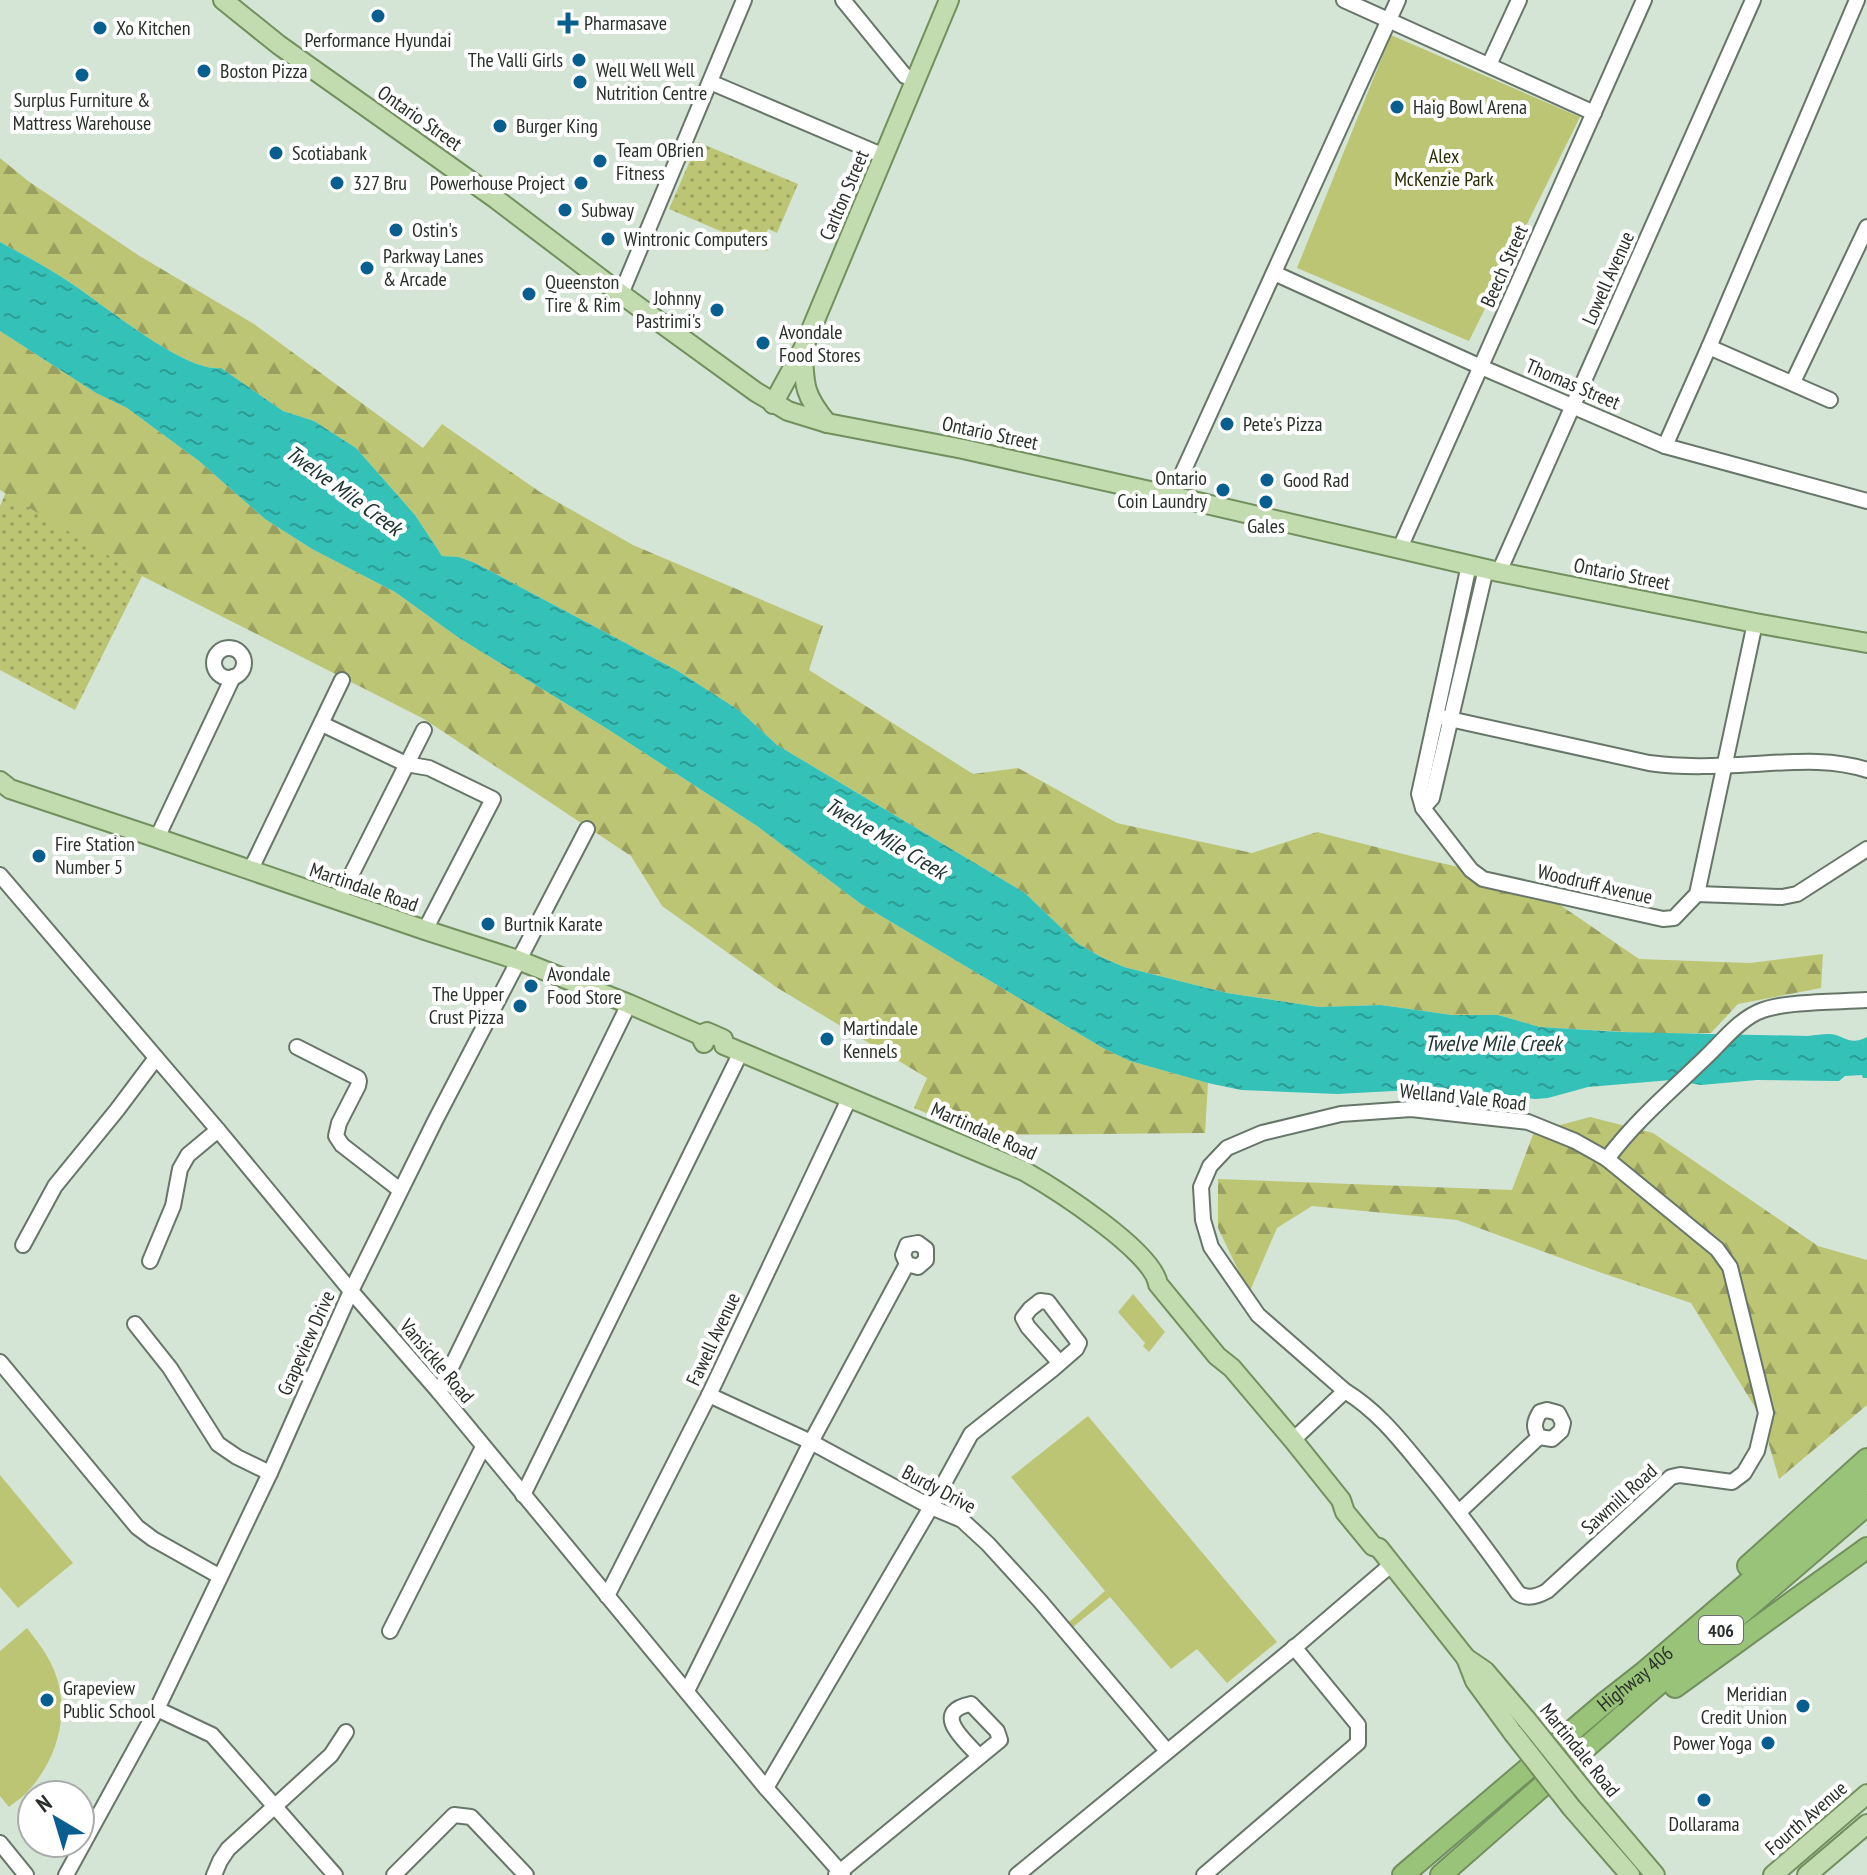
<svg xmlns="http://www.w3.org/2000/svg" width="1867" height="1875" viewBox="0 0 1867 1875" font-family="'PT Sans Narrow',sans-serif">
	<style>
		.grass { fill: url(#grass-dots) }
		.forest { fill: url(#forest-firs) }
		.park { fill: #bcc573 }
		.water { fill: url(#water-ripples) }
		.lines { fill: none; stroke-linecap: round; stroke-linejoin: round }
		.minor-casing { stroke: #677669; stroke-width: 18 }
		.major-casing { stroke: #72905e; stroke-width: 22 }
		.highway-casing { stroke: #72905e; stroke-width: 24 }
		.minor { stroke: #fff; stroke-width: 14 }
		.major { stroke: #c2dbaf; stroke-width: 18 }
		.highway { stroke: #9ac37a; stroke-width: 20 }
		.major-bridge-casing { stroke: #72905e; stroke-width: 22; stroke-linecap: butt }
		.major-bridge { stroke: #c2dbaf; stroke-width: 18 }
		.poi-dot { fill: #095e90; stroke: #fff; stroke-width: 3 }
		.labels { text-anchor: middle; dominant-baseline: central; stroke-width: 8; stroke-linejoin: round; paint-order: stroke }
		.shield { fill: #fff; stroke: #696e6a; stroke-width: 2 }
		.shield-label { font-size: 18px; font-weight: bold; fill: #29302a }
		.poi-label { font-size: 20px; fill: #29302a; stroke: #fff; text-anchor: start }
		.street-label { font-size: 20px; fill: #29302a; stroke: #fff }
		.park-label { font-size: 20px; fill: #2b2e05; stroke: #fff }
		.water-label { font-size: 22px; font-style: italic; fill: #1c3330; stroke: #fff }
	</style>
	<defs>
		<pattern id="grass-dots" width="8" height="8" patternUnits="userSpaceOnUse" patternTransform="scale(2)"><rect width="8" height="8" fill="#bcc573"/><path d="M2 2h.1M6 6h.1" fill="none" stroke="#99a05f" stroke-width="1.8" stroke-linecap="round"/></pattern>
		<pattern id="forest-firs" width="22" height="20" patternUnits="userSpaceOnUse" patternTransform="scale(2)"><rect width="22" height="20" fill="#bcc573"/><path d="M5 1l3.5 6h-7zM16 11l3.5 6h-7z" fill="#99a05f"/></pattern>
		<pattern id="water-ripples" width="26" height="14" patternUnits="userSpaceOnUse" patternTransform="scale(2)"><rect width="26" height="14" fill="#34c1b7"/><path d="M2 4q2-2 4 0t4 0M15 11q2-2 4 0t4 0" fill="none" stroke="#2c9d95"/></pattern>
	</defs>
	<rect width="100%" height="100%" fill="#d4e5d6"/>
	<!-- grass -->
	<g class="grass">
		<polygon points="698,142 798,184 777,233 768,229 764,238 771,242 767,251 669,209"/>
		<polygon points="6,492 142,576 75,710 0,670 0,506"/>
	</g>
	<!-- forest -->
	<g class="forest">
		<path d="M0 158 28 181 138 255 254 324 423 448 442 424 540 492 633 545 823 626 809 670 973 774 1018 768 1117 823 1252 853 1317 832 1415 857 1528 883 1639 959 1750 963 1823 954 1821 988 1738 1004 1711 1033 1661 1034 1540 1027 1498 1015H1452L1381 1005 1319 1007 1227 993 1124 967 1101 957 1077 943 1025 893 777 745 740 711 678 671 475 563 459 557 442 556 415 515 356 448 314 421 283 411 221 368C183 373 95 297 60 276 41 264 20 253 0 242Z"/>
		<polygon points="0,331 96,393 127,408 199,461 265,519 312,549 395,592 459,638 609,730 757,826 861,904 1103,1048 1130,1061 1208,1083 1205,1133 979,1135 914,1108 927,1078 776,987 662,906 631,856 424,719 142,576 0,490"/>
		<polygon points="1590,1117 1653,1133 1818,1246 1867,1260 1867,1405 1779,1479 1761,1417 1691,1303 1599,1272 1457,1220 1312,1206 1277,1228 1249,1293 1218,1228 1218,1179 1512,1190 1534,1132"/>
	</g>
	<!-- park -->
	<g class="park">
		<polygon points="1391,35 1580,117 1469,341 1297,268"/>
		<polygon points="1133,1294 1165,1332 1149,1352 1143,1346 1145,1343 1118,1312"/>
		<polygon points="1088,1416 1277,1642 1227,1683 1197,1649 1171,1669 1110,1597 1073,1627 1069,1622 1105,1591 1011,1477"/>
		<polygon points="0,1475 73,1563 18,1608 0,1587"/>
		<path d="M27 1628C37 1641 48 1655 54 1670 71 1711 58 1759 28 1791 23 1797 15 1802 9 1807L0 1796V1651Z"/>
	</g>
	<!-- water -->
	<path class="water" d="M0 242C20 253 41 264 60 276 95 297 183 373 221 368L283 411 314 421 356 448 415 515 442 556 459 557 475 563 678 671 740 711 777 745 1025 893 1077 943 1101 957 1124 967 1227 993 1319 1007 1381 1005 1452 1015H1498L1540 1027 1621 1032 1808 1036C1815 1035 1822 1034 1828 1034 1845 1034 1848 1047 1867 1037V1078H1863L1862 1075 1845 1076 1839 1081 1757 1080 1701 1085 1671 1080 1588 1087 1548 1098 1535 1099 1473 1090 1440 1093 1412 1090 1337 1094 1241 1090 1208 1083 1130 1061 1103 1048 861 904 757 826 609 730 459 638 395 592 312 549 265 519 199 461 127 408 96 393 0 331Z"/>
	<g class="lines">
		<defs>
			<g id="minor">
				<polyline points="843,0 905,76 916,80"/>
				<polyline points="1344,0 1594,113"/>
				<polyline points="1489,65 1519,0"/>
				<polyline points="710,82 884,156"/>
				<polyline points="1274,273 1481,367 1665,446 1867,501"/>
				<polyline points="621,294 744,0"/>
				<polyline points="1709,347 1830,400"/>
				<polyline points="1793,382 1867,227"/>
				<polyline points="1665,446 1709,347 1857,0"/>
				<polyline points="1172,496 1398,0"/>
				<polyline points="1400,548 1644,0"/>
				<polyline points="1469,565 1419,794 1423,808 1471,870 1483,879 1663,919 1674,918 1697,894 1755,623"/>
				<polyline points="1499,572 1753,0"/>
				<circle cx="229" cy="663" r="15"/>
				<path d="M1436 716 1649 763C1684 768 1720 766 1755 764 1792 762 1832 758 1867 770"/>
				<polyline points="322,724 406,764 429,768 493,799 425,930"/>
				<polyline points="1423,808 1432,798 1486,569"/>
				<polyline points="157,838 233,677"/>
				<polyline points="250,871 342,680"/>
				<polyline points="0,875 218,1130 351,1291 439,1392 766,1788 843,1875"/>
				<polyline points="1697,894 1782,897 1797,894 1867,849"/>
				<polyline points="338,901 424,730"/>
				<polyline points="297,1047 358,1078 359,1081 358,1086 339,1123 336,1136 342,1145 400,1190"/>
				<path d="M1411 1109 1528 1122 1575 1141 1607 1159 1717 1249 1730 1267 1766 1413 1757 1451 1744 1473 1732 1482 1680 1475 1671 1477 1547 1591C1538 1596 1527 1600 1518 1593 1488 1551 1457 1509 1424 1469 1400 1440 1378 1411 1345 1391L1258 1315 1211 1247 1203 1220 1201 1187 1210 1166 1227 1148 1262 1133 1341 1114Z"/>
				<path d="M1607 1159C1635 1121 1672 1090 1706 1057 1723 1041 1740 1018 1763 1010 1789 1001 1838 1002 1867 1000"/>
				<polyline points="23,1245 55,1186 117,1110 156,1058"/>
				<polyline points="150,1261 173,1206 180,1169 188,1155 218,1130"/>
				<polyline points="135,1324 170,1368 218,1444 237,1457 270,1473"/>
				<polyline points="0,1362 137,1527 153,1539 219,1576"/>
				<polyline points="439,1392 629,1004"/>
				<polyline points="709,1395 811,1442 931,1507 962,1520 988,1544 1040,1601 1167,1751"/>
				<polyline points="1293,1440 1345,1391"/>
				<polyline points="523,1495 741,1052"/>
				<path d="M1459 1512 1539 1437 1552 1439 1561 1431 1563 1423 1558 1413 1547 1410 1540 1412C1534 1422 1533 1427 1539 1437"/>
				<polyline points="607,1596 709,1395 850,1097"/>
				<polyline points="390,1631 483,1447"/>
				<polyline points="687,1691 811,1442 907,1264 903,1255 907,1245 918,1243 926,1249 926,1260 918,1267 907,1264"/>
				<polyline points="157,1709 212,1735 335,1875"/>
				<polyline points="766,1788 931,1507 971,1434 1053,1369 1076,1349 1079,1343 1048,1302 1040,1301 1030,1309 1023,1318 1028,1327 1059,1362"/>
				<polyline points="0,1843 26,1875"/>
				<polyline points="66,1875 157,1709 270,1473 351,1291 435,1121 587,829"/>
				<polyline points="214,1875 220,1861 228,1849 331,1755 346,1732"/>
				<polyline points="394,1875 454,1815 471,1817 526,1875"/>
				<path d="M836 1875 1000 1740 997 1731 971 1704C930 1712 965 1741 979 1756"/>
				<polyline points="1017,1875 1301,1642 1392,1564"/>
				<polyline points="1204,1875 1358,1743 1358,1725 1294,1647"/>
			</g>
			<g id="major">
				<polyline points="223,0 279,45 496,199 621,294 756,392 788,411 827,423 963,449 1172,496 1499,572 1755,623 1867,643"/>
				<path d="M803 353C804 387 805 396 827 423"/>
				<polyline points="773,404 803,349 949,0"/>
				<polyline points="0,781 10,789 157,838 425,930 518,960 629,1004 700,1035 704,1043"/>
				<path d="M700 1035 707 1032 723 1039 724 1045 1024 1171C1054 1188 1153 1251 1158 1284L1217 1356 1232 1368 1293 1440 1341 1500 1345 1512 1373 1546 1379 1548 1466 1658 1485 1671 1526 1719"/>
				<polyline points="1466,1658 1475,1681 1513,1733"/>
				<polyline points="1588,1796 1655,1875"/>
				<polyline points="1571,1807 1630,1875"/>
				<polyline points="1773,1875 1867,1794"/>
				<polyline points="1807,1875 1867,1824"/>
			</g>
			<g id="highway">
				<polyline points="1748,1566 1867,1459"/>
				<polyline points="1675,1687 1867,1548"/>
				<path id="s1" d="M1403 1875 1606 1702 1643 1673 1867 1481"/>
				<polyline points="1441,1875 1646,1695 1867,1505"/>
			</g>
		</defs>
		<!-- minor casing -->
		<use href="#minor" class="minor-casing"/>
		<!-- major casing -->
		<use href="#major" class="major-casing"/>
		<!-- highway casing -->
		<use href="#highway" class="highway-casing"/>
		<!-- minor -->
		<use href="#minor" class="minor"/>
		<!-- major -->
		<use href="#major" class="major"/>
		<!-- highway -->
		<use href="#highway" class="highway"/>
		<defs>
			<g id="major-bridge">
				<polyline points="1526,1719 1588,1796"/>
				<polyline points="1513,1733 1571,1807"/>
			</g>
		</defs>
		<!-- major-bridge casing -->
		<use href="#major-bridge" class="major-bridge-casing"/>
		<!-- major-bridge -->
		<use href="#major-bridge" class="major-bridge"/>
	</g>
	<!-- markers -->
	<g class="poi-dot">
		<circle cx="378" cy="16" r="8"/>
		<path d="M564 11h8v8h8v8h-8v8h-8v-8h-8v-8h8z"/>
		<circle cx="100" cy="28" r="8"/>
		<circle cx="579" cy="60" r="8"/>
		<circle cx="204" cy="71" r="8"/>
		<circle cx="82" cy="75" r="8"/>
		<circle cx="580" cy="82" r="8"/>
		<circle cx="1397" cy="107" r="8"/>
		<circle cx="500" cy="126" r="8"/>
		<circle cx="276" cy="153" r="8"/>
		<circle cx="600" cy="161" r="8"/>
		<circle cx="337" cy="183" r="8"/>
		<circle cx="581" cy="183" r="8"/>
		<circle cx="565" cy="210" r="8"/>
		<circle cx="396" cy="230" r="8"/>
		<circle cx="608" cy="239" r="8"/>
		<circle cx="367" cy="268" r="8"/>
		<circle cx="529" cy="294" r="8"/>
		<circle cx="717" cy="310" r="8"/>
		<circle cx="763" cy="343" r="8"/>
		<circle cx="1227" cy="424" r="8"/>
		<circle cx="1267" cy="480" r="8"/>
		<circle cx="1223" cy="490" r="8"/>
		<circle cx="1266" cy="502" r="8"/>
		<circle cx="39" cy="856" r="8"/>
		<circle cx="488" cy="924" r="8"/>
		<circle cx="531" cy="986" r="8"/>
		<circle cx="520" cy="1006" r="8"/>
		<circle cx="827" cy="1039" r="8"/>
		<circle cx="47" cy="1700" r="8"/>
		<circle cx="1803" cy="1706" r="8"/>
		<circle cx="1768" cy="1743" r="8"/>
		<circle cx="1704" cy="1800" r="8"/>
	</g>
	<g class="labels">
		<!-- shield labels -->
		<rect class="shield" x="1699" y="1616" width="44" height="28" rx="6"/>
		<g class="shield-label">
			<text x="1721" y="1630">406</text>
		</g>
		<!-- poi labels -->
		<g class="poi-label">
			<text x="584" y="23">Pharmasave</text>
			<text x="116" y="28">Xo Kitchen</text>
			<text x="378" y="40" text-anchor="middle">Performance Hyundai</text>
			<text x="563" y="60" text-anchor="end">The Valli Girls</text>
			<text x="596" y="70">Well Well Well<tspan x="596" dy="23">Nutrition Centre</tspan></text>
			<text x="220" y="71">Boston Pizza</text>
			<text x="82" y="100" text-anchor="middle">Surplus Furniture &amp;<tspan x="82" dy="23">Mattress Warehouse</tspan></text>
			<text x="1413" y="107">Haig Bowl Arena</text>
			<text x="516" y="126">Burger King</text>
			<text x="616" y="150">Team OBrien<tspan x="616" dy="23">Fitness</tspan></text>
			<text x="292" y="153">Scotiabank</text>
			<text x="353" y="183">327 Bru</text>
			<text x="565" y="183" text-anchor="end">Powerhouse Project</text>
			<text x="581" y="210">Subway</text>
			<text x="412" y="230">Ostin's</text>
			<text x="624" y="239">Wintronic Computers</text>
			<text x="383" y="256">Parkway Lanes<tspan x="383" dy="23">&amp; Arcade</tspan></text>
			<text x="545" y="282">Queenston<tspan x="545" dy="23">Tire &amp; Rim</tspan></text>
			<text x="701" y="298" text-anchor="end">Johnny<tspan x="701" dy="23">Pastrimi's</tspan></text>
			<text x="779" y="332">Avondale<tspan x="779" dy="23">Food Stores</tspan></text>
			<text x="1243" y="424">Pete's Pizza</text>
			<text x="1207" y="478" text-anchor="end">Ontario<tspan x="1207" dy="23">Coin Laundry</tspan></text>
			<text x="1283" y="480">Good Rad</text>
			<text x="1266" y="526" text-anchor="middle">Gales</text>
			<text x="55" y="844">Fire Station<tspan x="55" dy="23">Number 5</tspan></text>
			<text x="504" y="924">Burtnik Karate</text>
			<text x="547" y="974">Avondale<tspan x="547" dy="23">Food Store</tspan></text>
			<text x="504" y="994" text-anchor="end">The Upper<tspan x="504" dy="23">Crust Pizza</tspan></text>
			<text x="843" y="1028">Martindale<tspan x="843" dy="23">Kennels</tspan></text>
			<text x="63" y="1688">Grapeview<tspan x="63" dy="23">Public School</tspan></text>
			<text x="1787" y="1694" text-anchor="end">Meridian<tspan x="1787" dy="23">Credit Union</tspan></text>
			<text x="1752" y="1743" text-anchor="end">Power Yoga</text>
			<text x="1704" y="1824" text-anchor="middle">Dollarama</text>
		</g>
		<!-- street labels -->
		<g class="street-label">
			<text transform="translate(420 118) rotate(35)">Ontario Street</text>
			<text transform="translate(844 195) rotate(-67)">Carlton Street</text>
			<text transform="translate(1504 266) rotate(-66)">Beech Street</text>
			<text transform="translate(1608 278) rotate(-66)">Lowell Avenue</text>
			<text transform="translate(1573 384) rotate(23)">Thomas Street</text>
			<text transform="translate(990 433) rotate(12)">Ontario Street</text>
			<text transform="translate(1622 574) rotate(11)">Ontario Street</text>
			<text transform="translate(1595 884) rotate(13)">Woodruff Avenue</text>
			<text transform="translate(364 887) rotate(19)">Martindale Road</text>
			<text transform="translate(1463 1097) rotate(6)">Welland Vale Road</text>
			<text transform="translate(984 1131) rotate(24)">Martindale Road</text>
			<text transform="translate(713 1339) rotate(-65)">Fawell Avenue</text>
			<text transform="translate(306 1343) rotate(-66)">Grapeview Drive</text>
			<text transform="translate(437 1361) rotate(50)">Vansickle Road</text>
			<text transform="translate(939 1489) rotate(28)">Burdy Drive</text>
			<text transform="translate(1619 1499) rotate(-42)">Sawmill Road</text>
			<text stroke="none"><textPath href="#s1" startOffset="304">Highway 406</textPath></text>
			<text transform="translate(1580 1750) rotate(51)">Martindale Road</text>
			<text transform="translate(1806 1818) rotate(-41)">Fourth Avenue</text>
		</g>
		<!-- park labels -->
		<g class="park-label">
			<text x="1444" y="156">Alex<tspan x="1444" dy="23">McKenzie Park</tspan></text>
		</g>
		<!-- water labels -->
		<g class="water-label">
			<text transform="translate(344 490) rotate(36)">Twelve Mile Creek</text>
			<text transform="translate(886 838) rotate(31)">Twelve Mile Creek</text>
			<text x="1493" y="1043">Twelve Mile Creek</text>
		</g>
	</g>
	<!-- north arrow -->
	<g transform="translate(56 1819) rotate(322)"><circle r="38" fill="#ffffff" stroke="#a9acaa" stroke-width="2"/>
	<path d="M0-6L14 30L0 20L-14 30Z" fill="#095e90"/>
	<text y="-12" font-size="22" font-weight="bold" text-anchor="middle" fill="#29302a">N</text>
	</g>
</svg>
